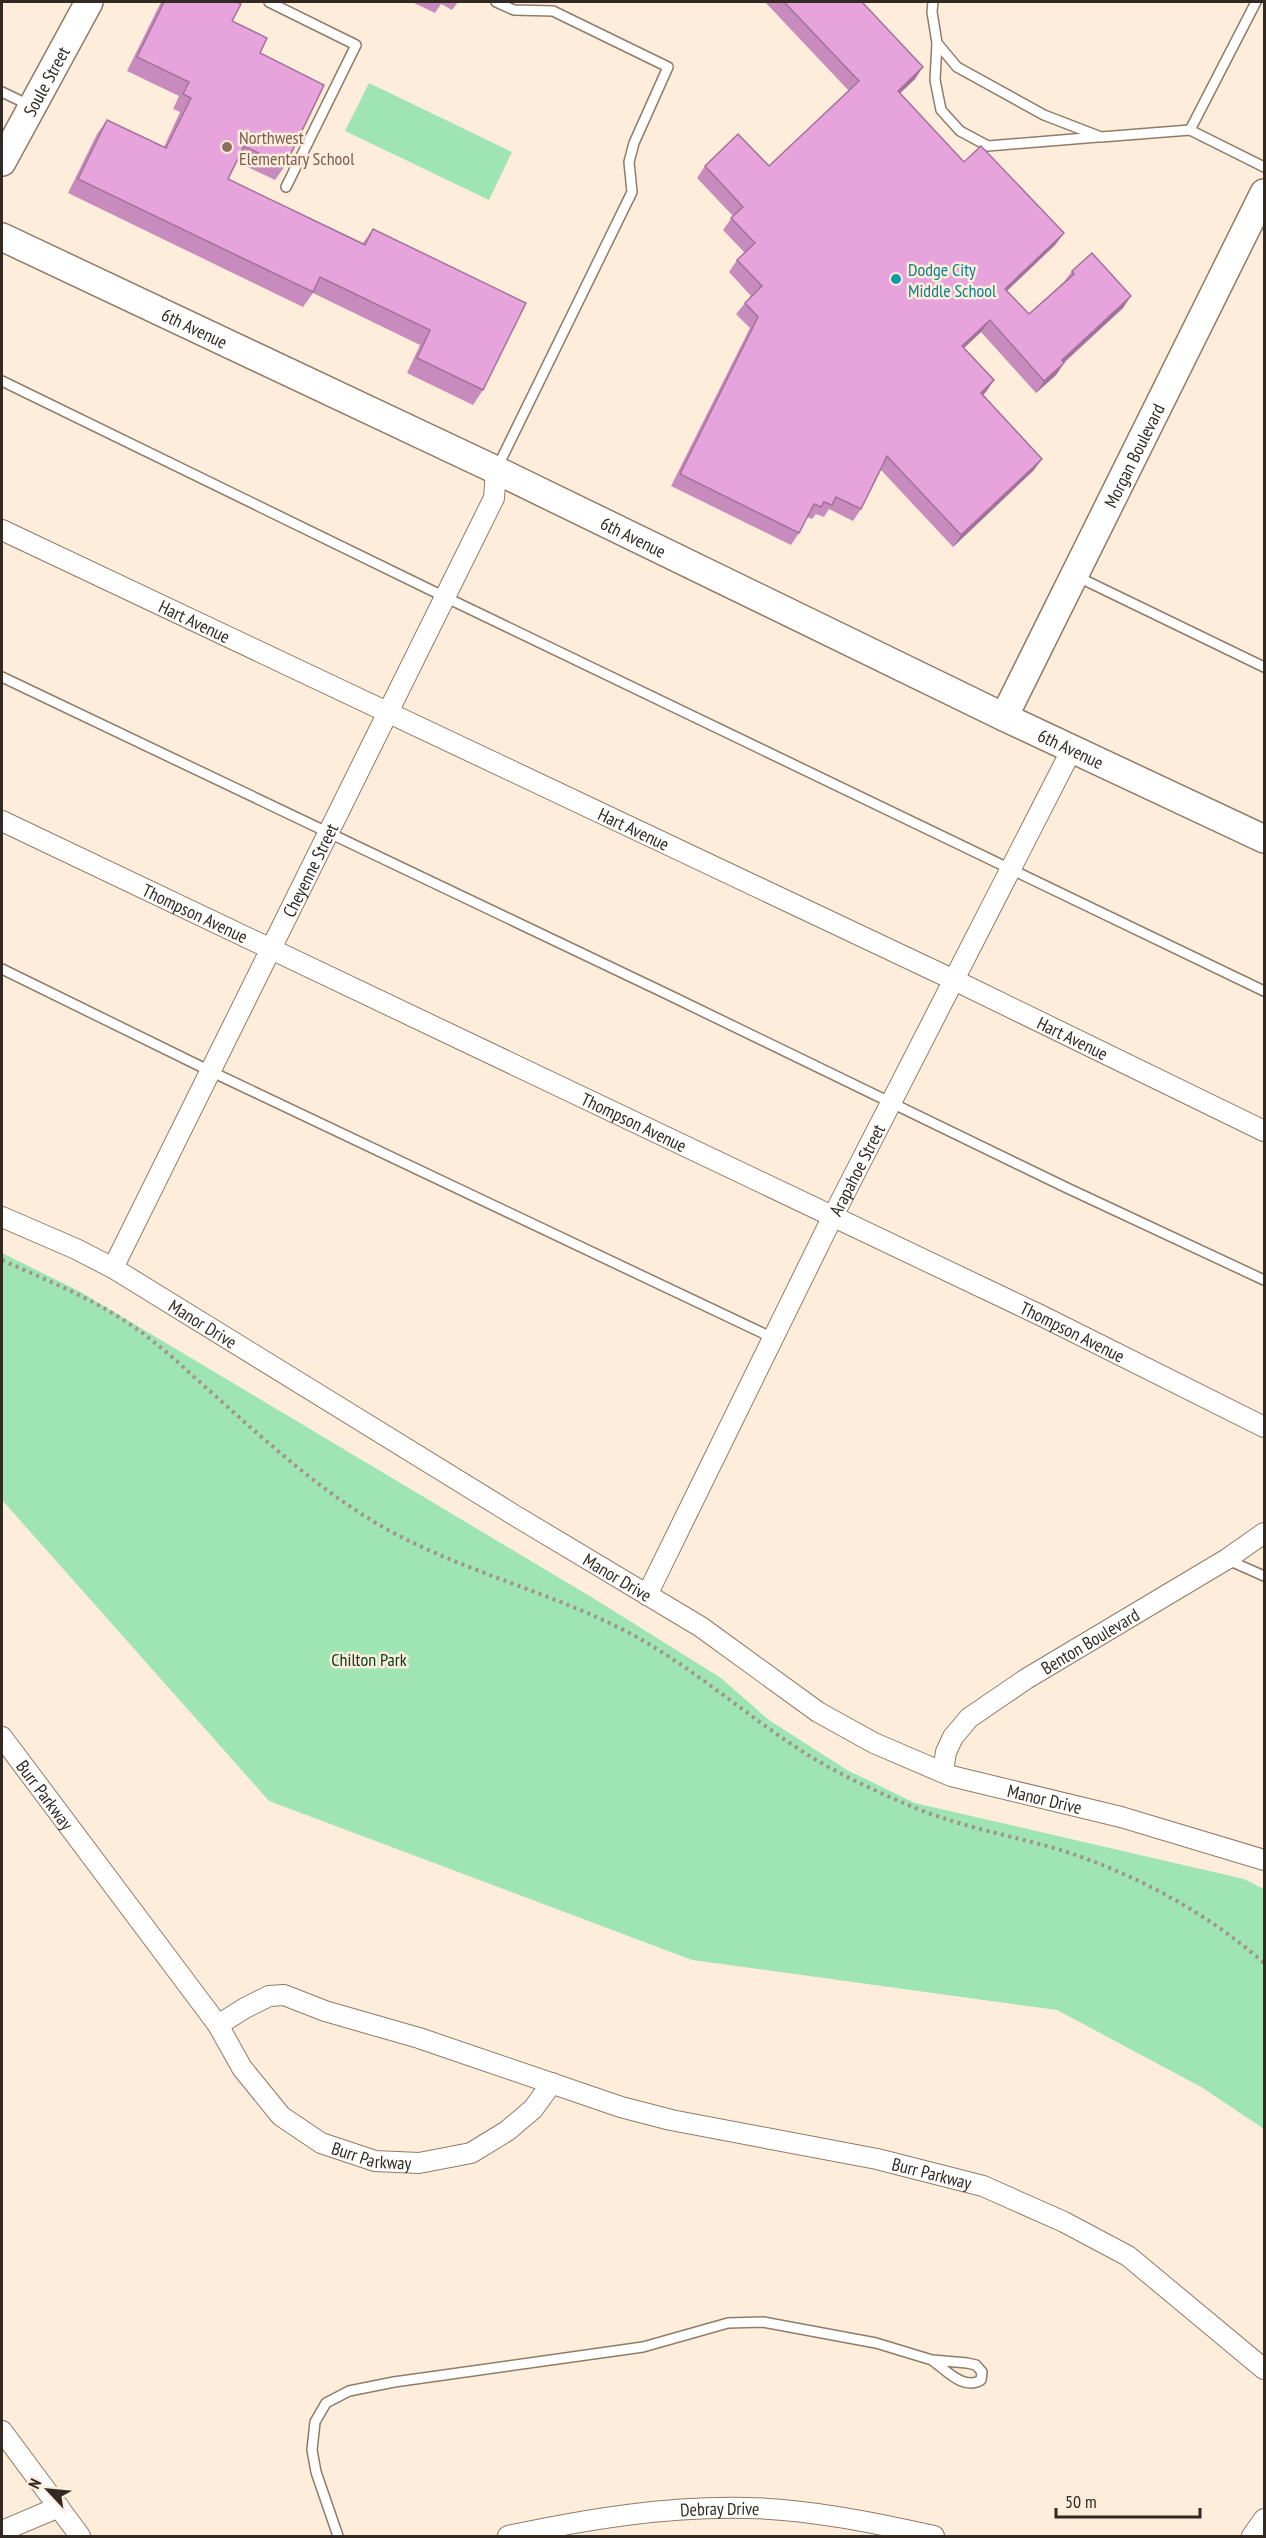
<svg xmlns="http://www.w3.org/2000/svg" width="1266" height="2538" viewBox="0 0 1266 2538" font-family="'PT Sans Narrow',sans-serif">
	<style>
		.green { fill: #9fe5b4 }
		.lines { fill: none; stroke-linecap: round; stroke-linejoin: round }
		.lane-casing { stroke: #8f7c68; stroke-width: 12 }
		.street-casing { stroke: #8f7c68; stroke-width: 22 }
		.secondary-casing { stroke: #8f7c68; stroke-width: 30 }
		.path { stroke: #a19486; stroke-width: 4; stroke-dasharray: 3 4.5; stroke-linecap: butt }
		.lane { stroke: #fff; stroke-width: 9 }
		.street { stroke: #fff; stroke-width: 20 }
		.secondary { stroke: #fff; stroke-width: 27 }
		.wall { fill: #c78cbd }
		.shaded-wall { fill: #a2729a }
		.building { fill: #e7a3dc; stroke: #a2729a; stroke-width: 1.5 }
		.education-dot { fill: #8d6e63; stroke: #feeddb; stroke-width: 2 }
		.culture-dot { fill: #0f9aa8; stroke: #feeddb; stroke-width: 2 }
		.labels { text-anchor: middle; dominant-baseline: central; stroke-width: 5; stroke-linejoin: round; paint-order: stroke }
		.street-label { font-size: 18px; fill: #322a22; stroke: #feeddb }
		.education-label { font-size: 18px; fill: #785e54; stroke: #feeddb; text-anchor: start }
		.culture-label { font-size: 18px; fill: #0d838f; stroke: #feeddb; text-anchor: start }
		.park-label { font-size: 18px; fill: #00401f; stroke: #feeddb }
	</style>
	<rect width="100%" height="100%" fill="#feeddb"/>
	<!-- green -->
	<g class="green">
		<polygon points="369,83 512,152 489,200 345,131"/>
		<polygon points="2,1253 79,1291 593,1598 721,1678 769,1720 847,1770 915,1803 1244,1879 1264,1889 1264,2129 1201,2087 1057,2010 692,1960 269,1801 2,1500"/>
	</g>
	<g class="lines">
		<defs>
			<g id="lane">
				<polyline points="269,2 356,45 286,187"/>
				<polyline points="496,2 514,10 553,11 668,67 634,143 629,162 632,192 497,468"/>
				<polyline points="933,2 932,12 937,43 957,67 1044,115 1101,137 1190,130 1264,167"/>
				<polyline points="937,43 935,80 941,110 960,131 988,146 1098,137"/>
				<polyline points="2,92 31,106"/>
				<polyline points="1190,130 1256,2"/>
				<polyline points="2,381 445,597 1264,991"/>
				<polyline points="1076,576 1264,667"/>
				<polyline points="2,677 669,995 1065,1187 1264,1280"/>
				<polyline points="2,969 210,1071 773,1338"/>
				<polyline points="1228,1560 1264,1576"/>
				<path d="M338 2536 316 2472 312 2450 315 2422 326 2403 349 2391 394 2382 643 2347 728 2323 763 2322 876 2343 932 2360 967 2363 976 2365 982 2372 981 2380C964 2391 946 2370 932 2360"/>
			</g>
			<g id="street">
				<path id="s1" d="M2 530 954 980 1264 1131"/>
				<path id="s2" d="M2 821 1040 1315 1264 1427"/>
				<path id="s3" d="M2 1217 76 1249 113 1268 514 1515 701 1627 818 1712 874 1743 951 1776 1121 1817 1264 1860"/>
				<path id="s4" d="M113 1268 494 498 496 470"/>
				<path id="s5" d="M647 1595 832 1218 1072 749"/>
				<path id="s6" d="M2 1737 218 2025 242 2068 281 2116 321 2143 375 2161 419 2163 471 2153 507 2131 533 2109 552 2083"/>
				<path id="s7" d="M943 1771 946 1752 953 1737 969 1718 1026 1679 1227 1559 1264 1533"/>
				<path id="s8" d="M218 2025 245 2008 269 1996 284 1995 325 2011 419 2038 621 2107 671 2120 877 2159 983 2186 1064 2222 1128 2256 1264 2369"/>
				<polyline points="2,2431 80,2536"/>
				<polyline points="2,2531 59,2507"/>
				<path id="s9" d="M508 2536C588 2519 667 2506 748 2508 807 2509 876 2523 934 2536"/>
				<polyline points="1252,2536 1264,2519"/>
			</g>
			<g id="secondary">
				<path id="s10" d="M2 162 89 2"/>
				<path id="s11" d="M2 237 496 470 1004 717 1264 839"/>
				<path id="s12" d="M1004 717 1264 193"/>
			</g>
		</defs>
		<!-- lane casing -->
		<use href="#lane" class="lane-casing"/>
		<!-- street casing -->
		<use href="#street" class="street-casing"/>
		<!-- secondary casing -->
		<use href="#secondary" class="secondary-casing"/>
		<!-- path -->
		<path class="path" d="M2 1260C48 1281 97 1300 138 1330 164 1348 187 1371 211 1392 267 1442 323 1494 390 1531 467 1573 555 1593 633 1635 695 1669 748 1717 808 1755 839 1774 873 1790 906 1804 953 1825 1004 1834 1054 1848 1130 1871 1205 1911 1264 1963"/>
		<!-- lane -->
		<use href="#lane" class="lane"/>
		<!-- street -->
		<use href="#street" class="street"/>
		<!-- secondary -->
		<use href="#secondary" class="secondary"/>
	</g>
	<!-- wall -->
	<g class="wall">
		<polygon points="161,2 237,2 232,21 260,53 285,166 275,180 237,162 228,179 363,243 373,229 483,390 473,405 407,373 420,345 313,293 303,307 68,193 97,134 107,120 164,147 180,112 173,109 179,96 127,71"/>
		<polygon points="412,2 458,2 452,10 441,4 435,13"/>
		<polygon points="765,2 862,2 915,79 900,93 964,162 1064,233 1055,245 1007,291 1029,314 1064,282 1072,271 1123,308 1064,363 1056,375 1036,393 981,332 964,348 994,380 983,395 1034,470 953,547 881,470 861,509 853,521 829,509 824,517 816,514 812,519 807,517 799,533 791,545 671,486 750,328 736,314 745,303 751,296 729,272 737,260 745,253 723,230 733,216 697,178 705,166 769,166 849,91"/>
	</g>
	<!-- shaded-wall -->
	<g class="shaded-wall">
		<polygon points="923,67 915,79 890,103 898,91"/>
		<polygon points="1064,233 1055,245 996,301 1005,289"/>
		<polygon points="1131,296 1123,308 1053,372 1062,360"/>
		<polygon points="990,320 981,332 953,358 962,346"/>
		<polygon points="1064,363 1056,375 1036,393 1044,381"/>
		<polygon points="994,380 986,392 973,405 981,393"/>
		<polygon points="1042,459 1034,470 953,547 961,535"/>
	</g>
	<!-- building -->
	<g class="building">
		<polygon points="164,2 237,2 241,4 232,21 267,38 260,53 324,85 285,166 244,146 228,179 365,245 373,229 526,303 483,390 417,358 430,330 320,277 313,292 78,179 107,120 166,148 191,98 183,94 189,82 137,57"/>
		<polygon points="784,2 862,2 923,67 898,91 964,162 981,146 1064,233 1005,289 1029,314 1074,274 1072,271 1092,253 1131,296 1062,360 1064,363 1044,381 990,320 962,346 994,380 981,393 1042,459 961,535 887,456 861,509 836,497 832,505 824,502 821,507 814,504 799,533 680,474 758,317 745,303 762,286 737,260 755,243 731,218 743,207 705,166 738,134 769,166 859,81"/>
	</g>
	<!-- markers -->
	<circle class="education-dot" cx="227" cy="147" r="6"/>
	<circle class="culture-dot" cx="896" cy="279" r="6"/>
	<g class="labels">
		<!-- street labels -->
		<g class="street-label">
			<text stroke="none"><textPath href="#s10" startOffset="92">Soule Street</textPath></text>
			<text stroke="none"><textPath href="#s11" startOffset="213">6th Avenue</textPath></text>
			<text stroke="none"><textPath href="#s12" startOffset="292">Morgan Boulevard</textPath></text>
			<text stroke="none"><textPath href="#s11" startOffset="699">6th Avenue</textPath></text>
			<text stroke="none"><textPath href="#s1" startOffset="213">Hart Avenue</textPath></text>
			<text stroke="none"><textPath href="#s11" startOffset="1185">6th Avenue</textPath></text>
			<text stroke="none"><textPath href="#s1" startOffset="699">Hart Avenue</textPath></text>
			<text stroke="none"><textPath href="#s4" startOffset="444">Cheyenne Street</textPath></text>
			<text stroke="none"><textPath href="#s2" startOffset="214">Thompson Avenue</textPath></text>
			<text stroke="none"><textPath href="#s1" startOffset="1185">Hart Avenue</textPath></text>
			<text stroke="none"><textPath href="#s2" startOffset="700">Thompson Avenue</textPath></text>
			<text stroke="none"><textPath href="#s5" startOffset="474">Arapahoe Street</textPath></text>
			<text stroke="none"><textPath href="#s3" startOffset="228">Manor Drive</textPath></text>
			<text stroke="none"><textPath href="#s2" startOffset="1186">Thompson Avenue</textPath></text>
			<text stroke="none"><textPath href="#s3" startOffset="714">Manor Drive</textPath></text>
			<text stroke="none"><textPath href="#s7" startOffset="204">Benton Boulevard</textPath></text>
			<text stroke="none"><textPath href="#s6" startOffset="72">Burr Parkway</textPath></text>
			<text stroke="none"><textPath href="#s3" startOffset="1200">Manor Drive</textPath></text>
			<text stroke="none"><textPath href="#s6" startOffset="572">Burr Parkway</textPath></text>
			<text stroke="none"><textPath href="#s8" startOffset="747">Burr Parkway</textPath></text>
			<text stroke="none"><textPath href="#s9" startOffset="214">Debray Drive</textPath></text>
		</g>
		<!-- education labels -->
		<g class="education-label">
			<text x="239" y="137">Northwest<tspan x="239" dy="21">Elementary School</tspan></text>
		</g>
		<!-- culture labels -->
		<g class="culture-label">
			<text x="908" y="269">Dodge City<tspan x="908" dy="21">Middle School</tspan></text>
		</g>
		<!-- park labels -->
		<g class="park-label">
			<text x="369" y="1659">Chilton Park</text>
		</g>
	</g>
	<!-- border -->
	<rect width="1266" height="2538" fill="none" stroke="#322a22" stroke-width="6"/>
	<!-- north arrow -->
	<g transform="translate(48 2490) rotate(296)" stroke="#feeddb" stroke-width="4.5" paint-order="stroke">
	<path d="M0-4.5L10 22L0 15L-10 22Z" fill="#322a22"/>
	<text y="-9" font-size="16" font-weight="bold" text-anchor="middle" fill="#322a22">N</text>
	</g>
	<!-- scale -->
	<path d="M1056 2508v9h144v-9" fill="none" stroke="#322a22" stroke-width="3"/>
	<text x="1065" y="2508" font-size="18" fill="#322a22" stroke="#feeddb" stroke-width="4.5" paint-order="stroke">50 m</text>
</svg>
